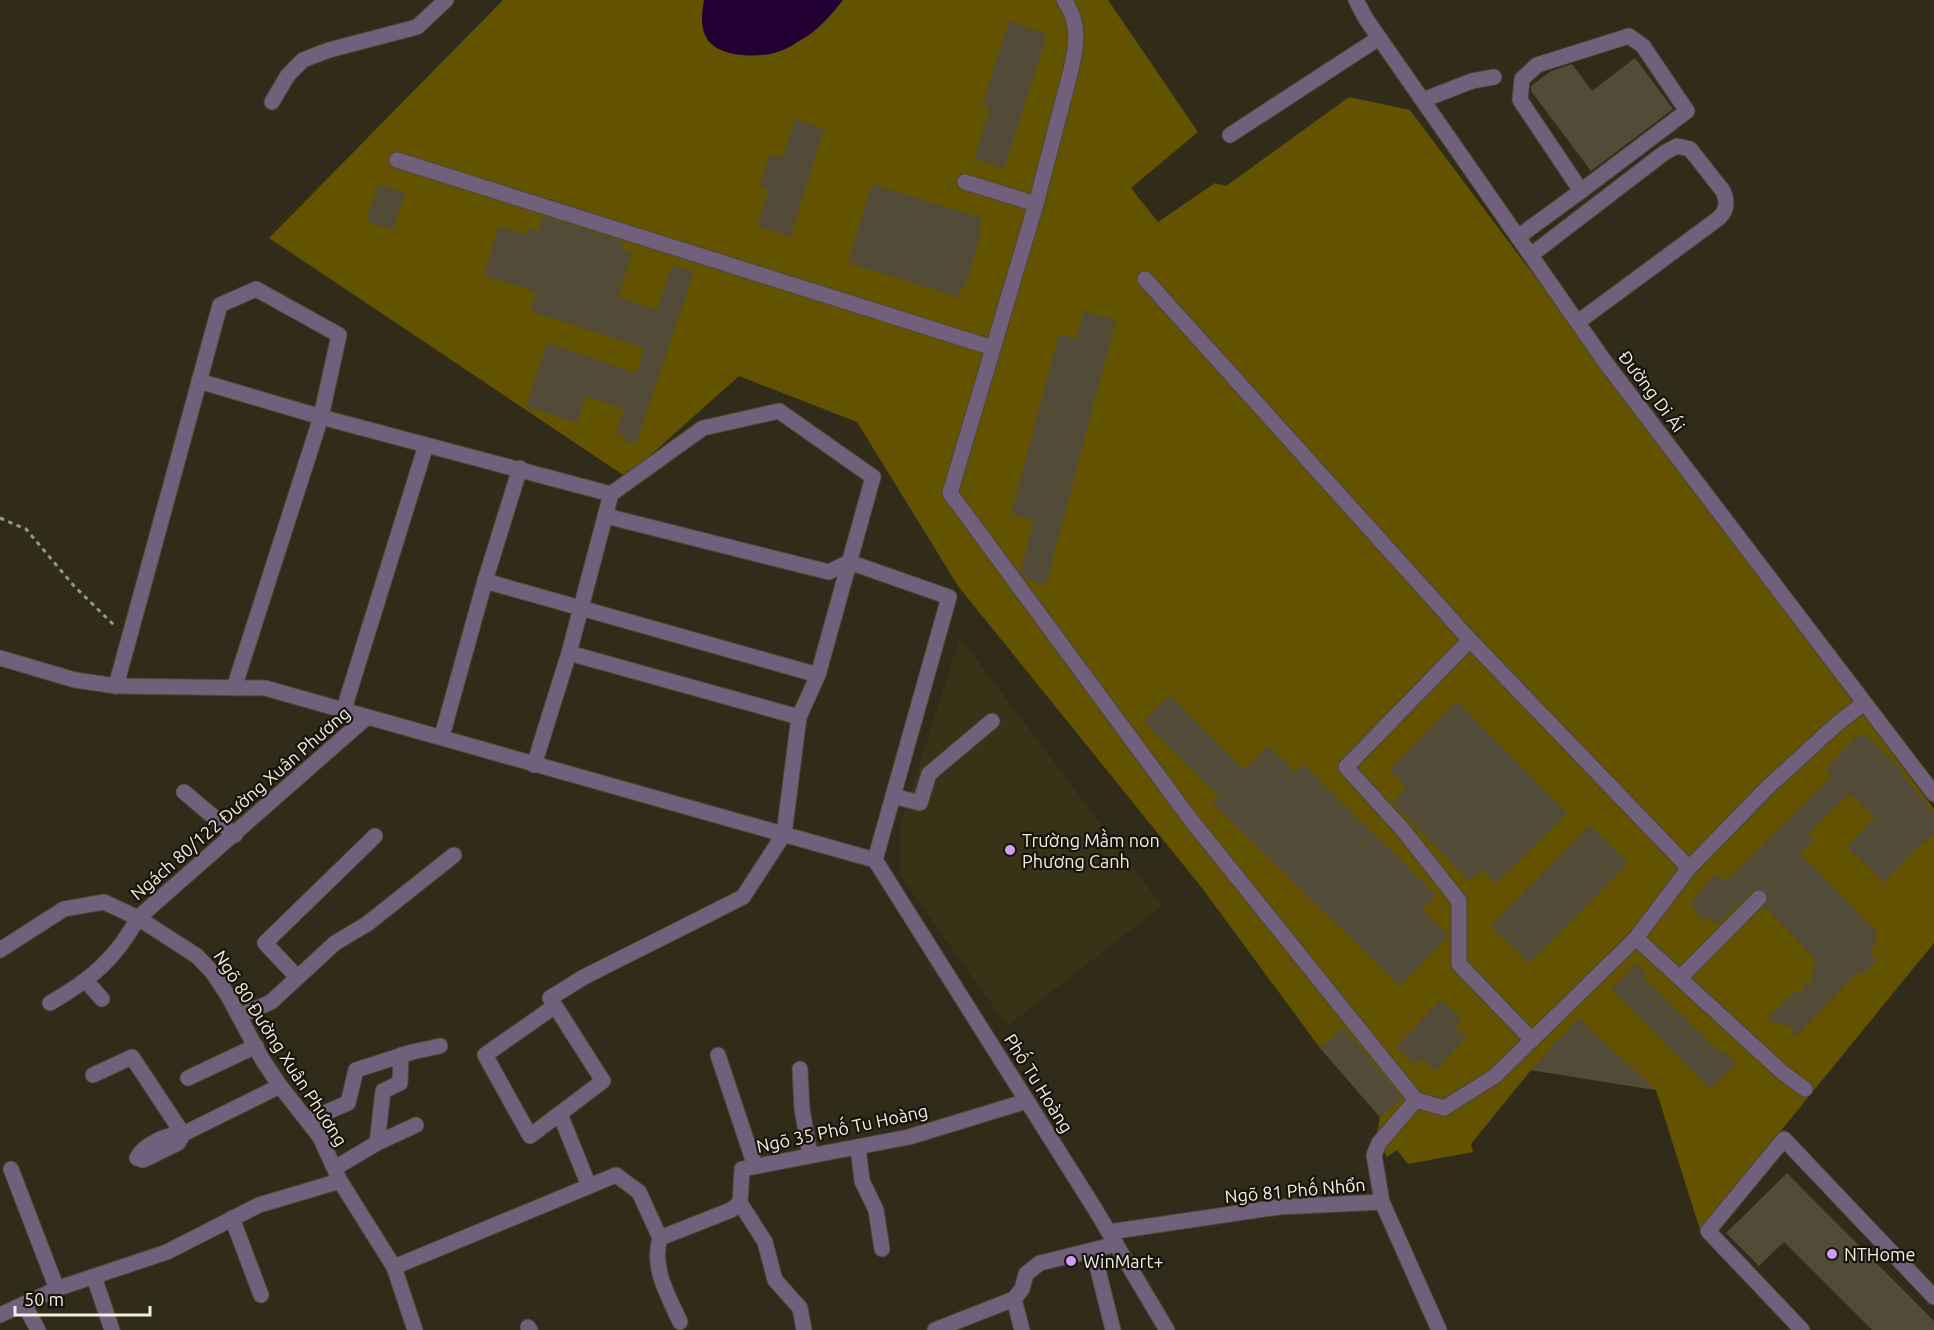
<svg xmlns="http://www.w3.org/2000/svg" width="1934" height="1330" viewBox="0 0 1934 1330" font-family="Ubuntu,sans-serif">
	<style>
		.built { fill: #383217 }
		.green { fill: #635200 }
		.water { fill: #230034 }
		.building { fill: #514b37 }
		.lines { fill: none; stroke-linecap: round; stroke-linejoin: round }
		.minor-casing { stroke: #4c4735; stroke-width: 17 }
		.path { stroke: #989585; stroke-width: 3; stroke-dasharray: 4.5 4.5; stroke-linecap: butt }
		.minor { stroke: #71607b; stroke-width: 15 }
		.poi-dot { fill: #d69bf9; stroke: #17140c; stroke-width: 2 }
		.labels { text-anchor: middle; dominant-baseline: central; stroke-width: 4.5; stroke-linejoin: round; paint-order: stroke }
		.street-label { font-size: 18px; fill: #f1eee2; stroke: #17140c }
		.poi-label { font-size: 18px; fill: #f1eee2; stroke: #17140c; text-anchor: start }
	</style>
	<rect width="100%" height="100%" fill="#312c19"/>
	<!-- built -->
	<polygon class="built" points="960,637 1162,906 1007,1026 900,875 900,825"/>
	<!-- green -->
	<polygon class="green" points="503,0 1108,0 1198,132 1131,188 1158,222 1215,183 1226,186 1349,97 1410,110 1934,809 1934,943 1700,1230 1656,1090 1531,1070 1471,1144 1473,1152 1408,1164 1397,1150 1387,1157 1376,1138 1380,1117 1320,1048 1202,888 958,586 857,422 739,376 626,477 269,238"/>
	<!-- water -->
	<path class="water" d="M704 0H843C831 15 817 32 799 41 792 46 782 51 774 53 755 58 716 57 706 37 700 26 702 11 704 0Z"/>
	<!-- building -->
	<g class="building">
		<polygon points="1009,21 1047,34 1004,169 974,159 990,107 982,105"/>
		<polygon points="1635,58 1673,109 1591,171 1531,91 1531,86 1551,71 1572,64 1592,91"/>
		<polygon points="795,119 824,129 790,237 757,226 769,189 759,186 770,154 783,158"/>
		<polygon points="378,184 405,193 393,230 366,221"/>
		<polygon points="872,184 982,218 978,231 981,233 964,289 961,288 958,297 848,263"/>
		<polygon points="543,216 624,242 621,249 632,253 618,297 657,310 672,265 694,272 636,444 622,440 623,436 616,433 624,409 586,396 577,423 526,406 547,343 636,373 644,348 530,311 536,292 483,275 499,226 527,235 528,228 538,232"/>
		<polygon points="1084,311 1116,320 1046,585 1026,579 1020,572 1034,520 1011,514 1059,334 1076,339"/>
		<polygon points="1169,695 1244,770 1268,745 1295,772 1303,764 1436,895 1422,909 1449,936 1400,986 1212,803 1219,796 1143,721"/>
		<polygon points="1457,701 1567,813 1496,883 1482,869 1469,881 1392,802 1406,787 1389,770"/>
		<polygon points="1857,736 1866,736 1901,769 1899,770 1934,813 1934,835 1910,854 1884,883 1847,847 1875,817 1850,793 1808,834 1814,840 1800,853 1877,932 1871,957 1879,959 1865,973 1858,972 1794,1038 1792,1027 1765,1020 1796,991 1802,992 1804,984 1810,985 1815,959 1764,907 1768,901 1768,896 1762,889 1756,889 1750,893 1717,925 1709,916 1705,921 1696,913 1692,905 1694,898 1716,873 1725,882 1832,776 1825,770"/>
		<polygon points="1590,825 1628,863 1529,963 1491,926"/>
		<polygon points="1637,963 1647,973 1643,977 1720,1053 1723,1050 1736,1063 1710,1089 1611,989"/>
		<polygon points="1440,1000 1461,1020 1455,1027 1466,1037 1435,1071 1420,1058 1415,1065 1396,1047"/>
		<polygon points="1578,1018 1656,1090 1531,1070"/>
		<polygon points="1343,1028 1402,1098 1380,1117 1320,1048"/>
		<polygon points="1787,1173 1934,1321 1934,1330 1872,1330 1784,1242 1759,1266 1726,1233"/>
	</g>
	<g class="lines">
		<defs>
			<g id="minor">
				<path d="M1064 0C1080 22 1077 44 1071 70L1036 204 950 493 1191 820 1416 1100"/>
				<polyline points="1356,0 1366,19 1605,362 1934,794"/>
				<polyline points="1423,100 1472,81 1494,77"/>
				<polyline points="272,102 288,75 303,60 329,50 417,27 446,0"/>
				<polyline points="1230,135 1379,38"/>
				<polyline points="397,160 993,348"/>
				<polyline points="965,182 1036,204"/>
				<polyline points="1518,237 1581,191 1520,100 1522,79 1537,65 1629,36 1643,46 1687,111 1581,191"/>
				<path d="M1531 255 1664 153 1677 146 1690 149 1723 191C1728 202 1727 210 1719 218L1578 322"/>
				<polyline points="1145,279 1470,640 1689,868"/>
				<polyline points="199,381 321,417 611,494"/>
				<polyline points="606,516 829,572 849,562 949,597 875,860"/>
				<polyline points="485,581 818,675"/>
				<polyline points="1470,640 1346,767 1404,831 1459,901 1459,964 1532,1040"/>
				<polyline points="569,653 799,717"/>
				<polyline points="0,658 75,680 116,686 265,688 875,860"/>
				<polyline points="116,686 220,305 256,289 339,335 321,417 234,688"/>
				<polyline points="344,709 426,445"/>
				<polyline points="442,736 485,581 520,468"/>
				<polyline points="534,765 569,653 611,494 703,428 779,411 873,477 818,675 799,717 784,834 743,897 584,977 550,998 603,1081 530,1136 485,1055 555,1006"/>
				<polyline points="184,792 235,835"/>
				<polyline points="893,796 920,803 929,774 992,721"/>
				<polyline points="875,860 1095,1209 1167,1330"/>
				<polyline points="1636,938 1782,1072 1805,1089"/>
				<polyline points="0,950 64,909 104,902 138,918 197,956 213,973 227,994 262,1059 280,1086 320,1137 340,1181 394,1267 415,1330"/>
				<polyline points="297,977 265,943 375,836"/>
				<polyline points="1680,978 1759,898"/>
				<polyline points="86,981 102,999"/>
				<path d="M50 1003C90 980 115 960 138 918L367 717"/>
				<polyline points="239,1016 271,1002 335,943 367,924 454,855"/>
				<polyline points="718,1055 755,1166"/>
				<polyline points="800,1069 802,1109 810,1155"/>
				<polyline points="93,1075 132,1057 183,1134"/>
				<polyline points="188,1078 256,1046"/>
				<polyline points="560,1114 589,1186"/>
				<polyline points="308,1120 348,1103 356,1070 412,1052 440,1046"/>
				<path d="M183 1134C169 1133 143 1145 137 1158L143 1160 178 1143 183 1134 280 1086"/>
				<polyline points="377,1143 383,1091 400,1083 401,1055"/>
				<polyline points="858,1147 862,1181 876,1210 882,1249"/>
				<polyline points="335,1168 377,1143 416,1125"/>
				<polyline points="11,1169 57,1289"/>
				<polyline points="740,1203 742,1169 909,1137 1027,1101"/>
				<polyline points="740,1203 765,1242 775,1280 800,1308 804,1330"/>
				<polyline points="232,1218 261,1295"/>
				<polyline points="1109,1232 1279,1207 1382,1202"/>
				<path d="M660 1238C651 1268 668 1295 680 1322"/>
				<polyline points="660,1238 731,1210 740,1203"/>
				<polyline points="394,1267 616,1175 639,1192 660,1238"/>
				<polyline points="94,1277 112,1330"/>
				<polyline points="1014,1299 1022,1330"/>
				<polyline points="24,1304 38,1330"/>
				<polyline points="0,1315 59,1288 167,1252 259,1205 340,1181"/>
				<polyline points="528,1327 530,1330"/>
				<polyline points="935,1330 1014,1299 1022,1289 1026,1274 1040,1263 1093,1250"/>
				<polyline points="1113,1330 1093,1250 1116,1244"/>
				<polyline points="1439,1330 1382,1202 1374,1155 1379,1143 1416,1100 1444,1108 1495,1076 1636,938 1689,868 1769,786 1838,723 1864,703"/>
				<polyline points="1802,1330 1708,1231 1784,1139 1934,1297"/>
			</g>
		</defs>
		<!-- minor casing -->
		<use href="#minor" class="minor-casing"/>
		<!-- path -->
		<polyline class="path" points="0,518 26,529 74,586 116,627"/>
		<!-- minor -->
		<use href="#minor" class="minor"/>
	</g>
	<!-- markers -->
	<g class="poi-dot">
		<circle cx="1010" cy="850" r="6"/>
		<circle cx="1832" cy="1254" r="6"/>
		<circle cx="1071" cy="1261" r="6"/>
	</g>
	<g class="labels">
		<!-- street labels -->
		<g class="street-label">
			<text transform="translate(1652 391) rotate(53)">Đường Di Ái</text>
			<text transform="translate(240 803) rotate(-41)">Ngách 80/122 Đường Xuân Phương</text>
			<text transform="translate(281 1048) rotate(57)">Ngõ 80 Đường Xuân Phương</text>
			<text transform="translate(1039 1083) rotate(58)">Phố Tu Hoàng</text>
			<text transform="translate(842 1128) rotate(-12)">Ngõ 35 Phố Tu Hoàng</text>
			<text transform="translate(1295 1190) rotate(-5)">Ngõ 81 Phố Nhổn</text>
		</g>
		<!-- poi labels -->
		<g class="poi-label">
			<text x="1022" y="840">Trường Mầm non<tspan x="1022" dy="21">Phương Canh</tspan></text>
			<text x="1844" y="1254">NTHome</text>
			<text x="1083" y="1261">WinMart+</text>
		</g>
	</g>
	<!-- scale -->
	<path d="M15 1306v9h135v-9" fill="none" stroke="#f1eee2" stroke-width="3"/>
	<text x="24" y="1306" font-size="18" fill="#f1eee2" stroke="#17140c" stroke-width="4.5" paint-order="stroke">50 m</text>
</svg>
